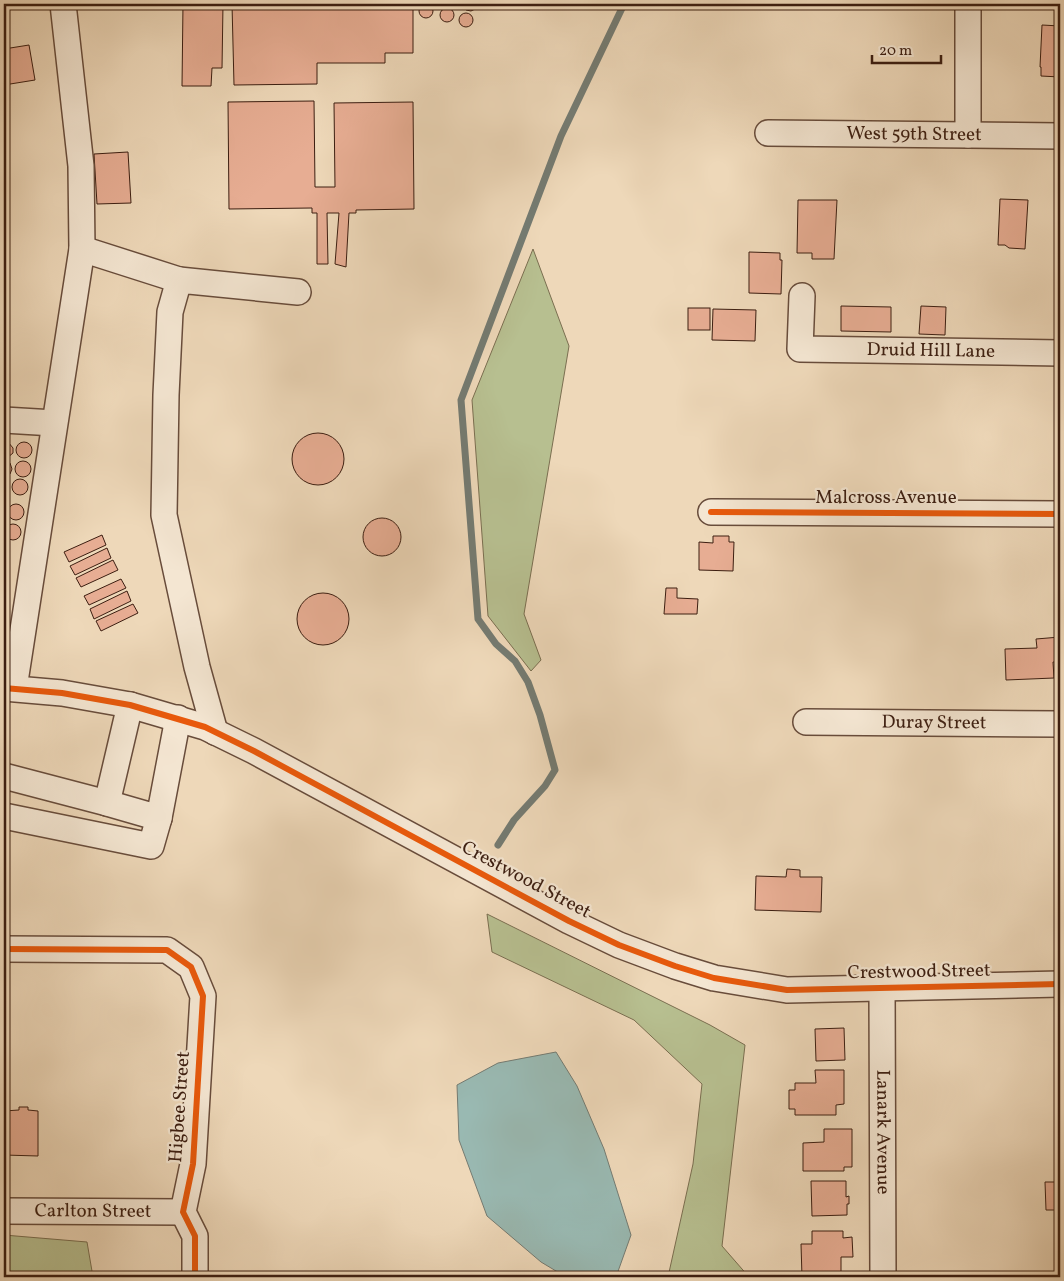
<svg xmlns="http://www.w3.org/2000/svg" width="1064" height="1281" viewBox="0 0 1064 1281" font-family="Vollkorn,serif">
	<style>
		.green { fill: #b7bf90; stroke: #7a6e50 }
		.water { fill: #99b9b2; stroke: #747b72 }
		.lines { fill: none; stroke-linecap: round; stroke-linejoin: round }
		.stream { stroke: #747b72; stroke-width: 7 }
		.building { fill: #e7ad93; stroke: #3c1e11 }
		.minor-casing { stroke: #684c3b; stroke-width: 28 }
		.minor { stroke: #f4e6d2; stroke-width: 25 }
		.cycleway-casing { stroke: #f4e6d2; stroke-width: 9 }
		.cycleway { stroke: #e8590c; stroke-width: 6 }
		.labels { text-anchor: middle; dominant-baseline: central; stroke-width: 4.5; stroke-linejoin: round; paint-order: stroke }
		.street-label { font-size: 19px; fill: #3c1e11; stroke: #f4e6d2 }
	</style>
	<rect width="100%" height="100%" fill="#eed8b9"/>
	<filter id="stains"><feTurbulence type="fractalNoise" baseFrequency=".004" numOctaves="4"/><feColorMatrix values="0 0 0 0 .2 0 0 0 0 .09 0 0 0 0 .02 0 0 0 .5 -.17"/></filter>
	<radialGradient id="worn" r=".72"><stop offset=".6" stop-color="#630" stop-opacity="0"/><stop offset="1" stop-color="#630" stop-opacity=".3"/></radialGradient>
	<!-- green -->
	<g class="green">
		<polygon points="533,249 569,346 524,614 541,660 531,671 488,616 472,400"/>
		<polygon points="487,914 710,1025 745,1045 722,1246 749,1277 668,1277 693,1164 702,1084 634,1020 492,952"/>
		<polygon points="4,1235 87,1242 93,1277 4,1277"/>
	</g>
	<!-- water -->
	<polygon class="water" points="556,1052 577,1086 604,1149 631,1235 616,1277 566,1277 541,1262 487,1216 459,1140 457,1085 498,1063"/>
	<g class="lines">
		<!-- stream -->
		<polyline class="stream" points="498,845 514,820 545,786 555,770 540,715 528,682 515,661 496,644 478,619 461,400 561,136 624,4"/>
	</g>
	<!-- building -->
	<g class="building">
		<circle cx="426" cy="11" r="7"/>
		<polygon points="183,4 223,4 222,68 212,68 211,86 182,86"/>
		<polygon points="232,4 413,4 413,53 385,53 385,63 317,63 317,84 234,85"/>
		<polygon points="463,4 477,4 477,5 475,9 471,11 466,10"/>
		<circle cx="447" cy="15" r="7"/>
		<circle cx="466" cy="20" r="7"/>
		<polygon points="1042,25 1060,26 1060,77 1041,76 1041,67 1040,67"/>
		<polygon points="29,45 35,80 4,85 4,49"/>
		<polygon points="314,101 315,187 335,187 334,103 413,102 414,209 356,210 356,213 349,213 346,267 335,264 339,213 327,213 328,264 317,264 317,213 312,213 312,208 229,209 228,102"/>
		<polygon points="128,152 131,203 97,204 94,154"/>
		<polygon points="1000,199 1028,200 1025,249 1009,248 1005,245 998,245"/>
		<polygon points="798,200 837,200 834,259 812,259 812,253 797,253"/>
		<polygon points="749,252 780,253 780,260 782,260 781,294 749,293"/>
		<polygon points="841,306 891,307 891,332 841,331"/>
		<polygon points="921,306 946,307 945,335 919,334"/>
		<rect x="688" y="308" width="22" height="22"/>
		<polygon points="713,309 756,310 755,341 712,340"/>
		<circle cx="318" cy="459" r="26"/>
		<polygon points="4,442 8,442 13,448 13,453 7,458 4,458"/>
		<circle cx="24" cy="450" r="8"/>
		<polygon points="4,460 10,463 12,469 10,474 4,476"/>
		<circle cx="23" cy="469" r="8"/>
		<circle cx="20" cy="487" r="8"/>
		<circle cx="16" cy="512" r="8"/>
		<circle cx="382" cy="537" r="19"/>
		<circle cx="13" cy="532" r="8"/>
		<polygon points="102,535 106,545 69,562 64,552"/>
		<polygon points="713,536 729,536 729,542 734,542 733,571 699,570 699,542 713,543"/>
		<polygon points="107,548 111,558 75,575 70,566"/>
		<polygon points="113,560 118,570 81,587 76,578"/>
		<polygon points="121,579 126,588 89,605 84,596"/>
		<polygon points="666,588 677,588 677,598 698,599 697,614 664,614"/>
		<polygon points="127,591 131,601 94,619 90,609"/>
		<circle cx="323" cy="619" r="26"/>
		<polygon points="133,604 138,613 101,631 96,621"/>
		<polygon points="1060,637 1060,662 1053,662 1054,678 1006,680 1005,649 1037,648 1036,639"/>
		<polygon points="787,869 800,870 800,877 822,877 821,912 755,910 756,876 786,877"/>
		<polygon points="844,1028 845,1060 816,1061 815,1029"/>
		<polygon points="815,1070 844,1070 844,1104 836,1105 836,1115 795,1115 795,1109 789,1109 789,1090 795,1090 795,1083 816,1083"/>
		<polygon points="19,1107 28,1107 28,1110 38,1111 38,1156 4,1155 4,1111 19,1110"/>
		<polygon points="824,1129 852,1129 852,1167 844,1167 844,1171 803,1171 803,1143 824,1142"/>
		<polygon points="811,1181 846,1181 846,1197 849,1196 849,1204 847,1204 847,1215 812,1216"/>
		<polygon points="1045,1182 1060,1182 1060,1210 1046,1210"/>
		<polygon points="812,1231 843,1231 843,1238 852,1237 853,1257 841,1257 841,1277 802,1277 801,1244 812,1244"/>
	</g>
	<g class="lines">
		<defs>
			<g id="minor">
				<polyline points="63,4 81,166 82,249"/>
				<path id="s1" d="M768 133 1060 136"/>
				<polyline points="968,135 968,4"/>
				<path id="s2" d="M802 296 800 349 1060 353"/>
				<polyline points="4,420 54,423"/>
				<polyline points="711,512 1060,514"/>
				<polyline points="4,688 62,693 130,705 205,727 254,751 569,921 619,945 675,966 714,978 787,990 1060,984"/>
				<polyline points="14,688 82,249 179,280"/>
				<path id="s3" d="M806 722 1060 724"/>
				<polyline points="215,732 197,667 164,515 166,395 170,312 179,280 298,292"/>
				<polyline points="4,776 107,803 130,705"/>
				<polyline points="107,803 159,818 178,718"/>
				<polyline points="4,816 151,846 159,818"/>
				<polyline points="4,949 167,950 191,967 203,996 193,1164 183,1212 195,1236 195,1277"/>
				<path id="s4" d="M882 987 883 1277"/>
				<path id="s5" d="M4 1211 183 1212"/>
			</g>
		</defs>
		<!-- minor casing -->
		<use href="#minor" class="minor-casing"/>
		<!-- minor -->
		<use href="#minor" class="minor"/>
		<defs>
			<g id="cycleway">
				<polyline points="711,512 1060,514"/>
				<polyline points="4,688 62,693 130,705 205,727 254,751 569,921 619,945 675,966 714,978 787,990 1060,984"/>
				<polyline points="4,949 167,950 191,967 203,996 193,1164 183,1212 195,1236 195,1277"/>
			</g>
		</defs>
		<!-- cycleway casing -->
		<use href="#cycleway" class="cycleway-casing"/>
		<!-- cycleway -->
		<use href="#cycleway" class="cycleway"/>
	</g>
	<g class="labels">
		<!-- street labels -->
		<g class="street-label">
			<text stroke="none"><textPath href="#s1" startOffset="146">West 59th Street</textPath></text>
			<text stroke="none"><textPath href="#s2" startOffset="184">Druid Hill Lane</textPath></text>
			<text x="886" y="498">Malcross Avenue</text>
			<text stroke="none"><textPath href="#s3" startOffset="128">Duray Street</textPath></text>
			<text transform="translate(526 880) rotate(28)">Crestwood Street</text>
			<text transform="translate(919 972) rotate(-1)">Crestwood Street</text>
			<text transform="translate(180 1107) rotate(-86)">Higbee Street</text>
			<text stroke="none"><textPath href="#s4" startOffset="145">Lanark Avenue</textPath></text>
			<text stroke="none"><textPath href="#s5" startOffset="89">Carlton Street</textPath></text>
		</g>
	</g>
	<!-- margin -->
	<rect width="1064" height="1281" fill="none" stroke="#eed8b9" stroke-width="20"/>
	<rect x="5" y="5" width="1054" height="1271" fill="none" stroke="#3c1e11" stroke-width="2.5"/>
	<rect x="10" y="10" width="1044" height="1261" fill="none" stroke="#3c1e11"/>
	<!-- scale -->
	<path d="M872 55v8h69v-8" fill="none" stroke="#3c1e11" stroke-width="2.5"/>
	<text x="879" y="55" font-size="15" fill="#3c1e11" stroke="#f4e6d2" stroke-width="4" paint-order="stroke">20 m</text>
	<rect width="100%" height="100%" filter="url(#stains)"/>
	<rect width="100%" height="100%" fill="url(#worn)"/>
</svg>
